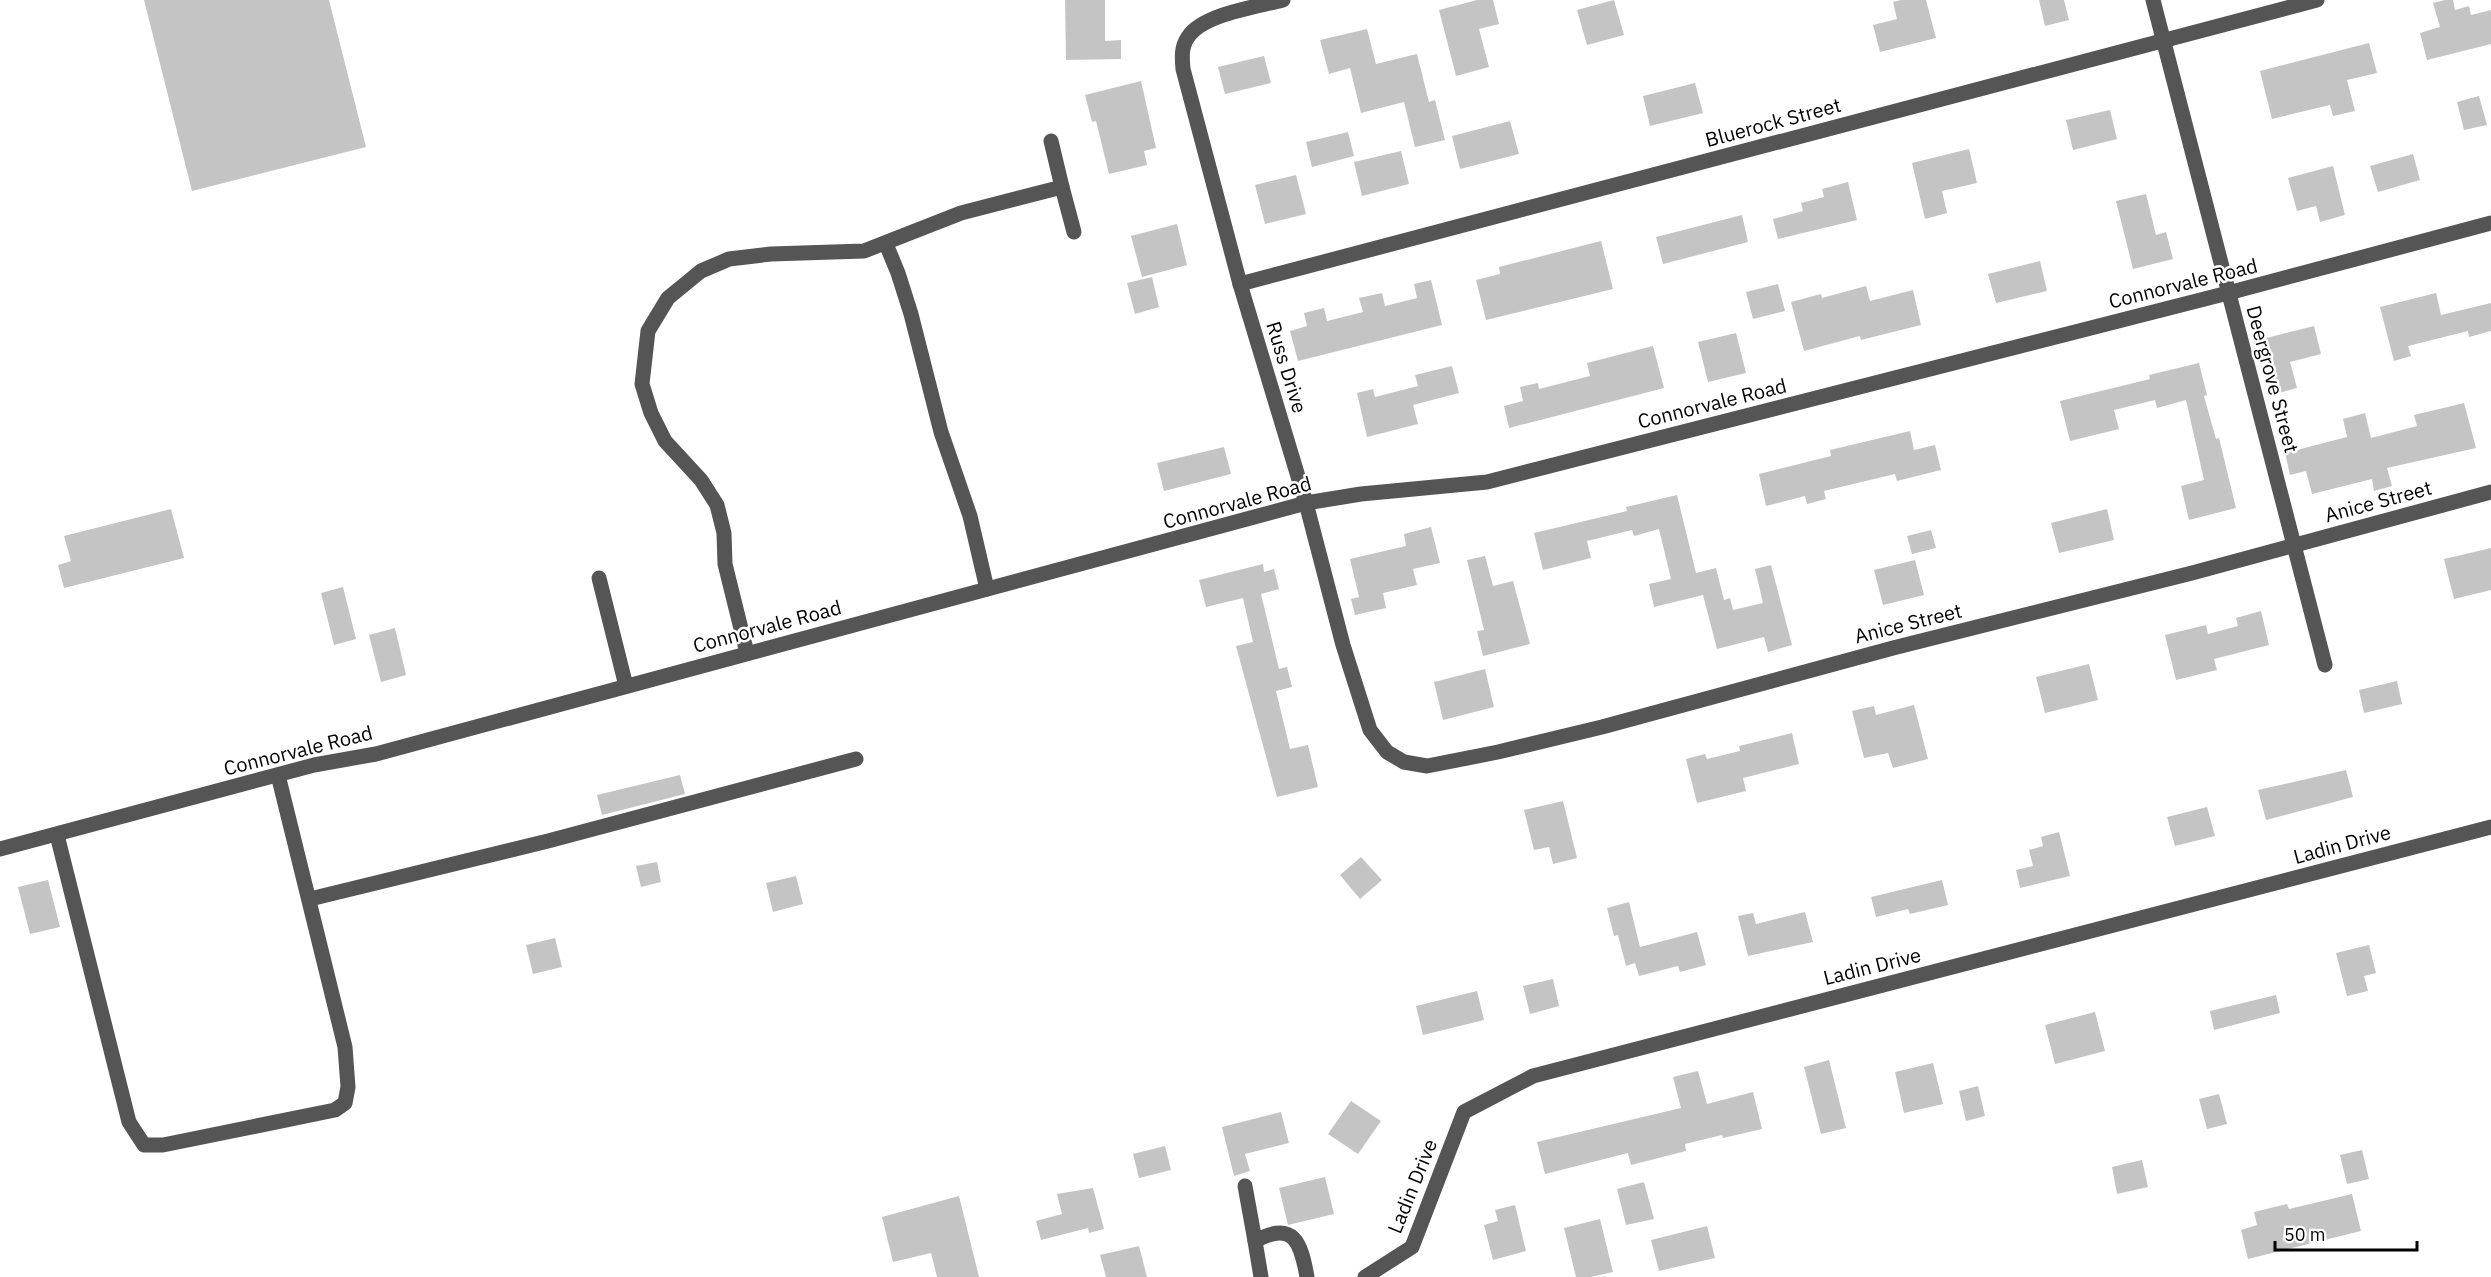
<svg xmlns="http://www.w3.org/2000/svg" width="2491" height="1277" viewBox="0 0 2491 1277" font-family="'IBM Plex Sans',sans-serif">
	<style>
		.building { fill: #c4c4c4 }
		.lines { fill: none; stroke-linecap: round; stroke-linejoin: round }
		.minor { stroke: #555; stroke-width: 15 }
		.labels { text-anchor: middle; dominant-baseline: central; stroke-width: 5; stroke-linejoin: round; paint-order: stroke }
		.street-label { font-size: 20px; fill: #000; stroke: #fff }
	</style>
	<rect width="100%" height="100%" fill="#fff"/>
	<!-- building -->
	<g class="building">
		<polygon points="144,0 329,0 366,147 192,191"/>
		<polygon points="1065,0 1105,0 1105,41 1121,40 1121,59 1066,60"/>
		<polygon points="1477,0 1493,0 1499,24 1479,29 1489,67 1456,76 1439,10"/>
		<polygon points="1614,0 1624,35 1587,45 1577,10"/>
		<polygon points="1901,0 1926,0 1936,38 1880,52 1873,25 1897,19 1893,2"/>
		<polygon points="2039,0 2064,0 2069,20 2045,26"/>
		<polygon points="2445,0 2453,0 2455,10 2469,6 2471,15 2491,10 2491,44 2427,60 2420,33 2440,27 2433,3"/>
		<polygon points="1367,29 1376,64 1417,54 1429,102 1435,100 1445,140 1415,147 1404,102 1361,113 1350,68 1329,74 1320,40"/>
		<polygon points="2369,43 2377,73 2347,80 2355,111 2333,116 2330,105 2272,119 2260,71"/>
		<polygon points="1264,56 1271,83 1225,94 1218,67"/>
		<polygon points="1141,81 1156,148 1144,151 1147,165 1109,174 1096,121 1092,122 1085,95"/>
		<polygon points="1695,83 1703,113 1650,126 1643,96"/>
		<polygon points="2479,96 2487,125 2464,130 2457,102"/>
		<polygon points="2110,110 2117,139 2073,150 2066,120"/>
		<polygon points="1510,121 1519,154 1460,169 1452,136"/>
		<polygon points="1348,132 1354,156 1312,167 1306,142"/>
		<polygon points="1969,149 1977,183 1942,191 1947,213 1925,219 1912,163"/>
		<polygon points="1401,151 1409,184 1362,196 1354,162"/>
		<polygon points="2413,154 2420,180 2378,192 2370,166"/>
		<polygon points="2333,166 2345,215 2320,222 2316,206 2297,211 2288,178"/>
		<polygon points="1296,175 1306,214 1265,224 1255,185"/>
		<polygon points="1848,182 1857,220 1778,239 1773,219 1803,211 1801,203 1824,197 1822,189"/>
		<polygon points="2146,194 2156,235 2166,232 2173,259 2133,269 2116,201"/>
		<polygon points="1742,215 1748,242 1663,264 1656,237"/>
		<polygon points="1177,224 1187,265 1142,277 1131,236"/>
		<polygon points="1601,241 1613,289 1486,320 1476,280 1500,274 1499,267"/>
		<polygon points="2040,261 2047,291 1996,303 1988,274"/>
		<polygon points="1152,277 1159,307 1135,314 1127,283"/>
		<polygon points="1431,280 1442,325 1298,361 1290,331 1307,326 1304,313 1324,308 1327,321 1363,312 1359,298 1382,293 1385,306 1417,298 1414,284"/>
		<polygon points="1778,284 1785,311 1753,319 1746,292"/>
		<polygon points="1866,286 1870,301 1913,290 1921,325 1861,340 1860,336 1804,351 1791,302 1821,294 1822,298"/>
		<polygon points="2436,293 2441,315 2491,303 2491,331 2469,337 2468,331 2408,346 2411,356 2394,361 2380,307"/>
		<polygon points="2314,326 2321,354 2290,362 2297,388 2275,394 2262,339"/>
		<polygon points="1736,333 1746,373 1708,382 1698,342"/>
		<polygon points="1653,346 1664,388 1509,428 1504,406 1523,401 1520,387 1538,383 1539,389 1590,376 1587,363"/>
		<polygon points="2199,363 2207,395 2204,396 2216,439 2219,438 2236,508 2189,520 2181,486 2204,480 2186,400 2157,408 2155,400 2114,410 2119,429 2070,441 2060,401 2150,379 2149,375"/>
		<polygon points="1452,366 1459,393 1413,405 1418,424 1367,437 1357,393 1373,389 1375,397 1418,386 1415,375"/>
		<polygon points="2464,403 2476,448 2387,468 2392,486 2374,491 2372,479 2312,494 2306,471 2290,475 2285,453 2347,437 2343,419 2365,413 2371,438 2417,426 2414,415"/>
		<polygon points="1910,431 1914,450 1935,445 1941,470 1897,481 1895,474 1824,491 1826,499 1807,504 1805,496 1766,506 1759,474 1831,456 1830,450"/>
		<polygon points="1224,447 1231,474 1164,491 1157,463"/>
		<polygon points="1677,495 1696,573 1716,568 1724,600 1730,598 1733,610 1763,603 1755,569 1771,565 1792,645 1768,652 1764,637 1717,649 1703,595 1654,607 1649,584 1671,579 1659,529 1634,536 1632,530 1587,541 1591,558 1543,570 1534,533 1627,511 1626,507"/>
		<polygon points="171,509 184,558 64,588 58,565 71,561 64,536"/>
		<polygon points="2107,509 2114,540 2059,553 2051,523"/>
		<polygon points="1431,527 1440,563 1413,569 1417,585 1383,593 1386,608 1355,615 1351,599 1359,597 1350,559 1406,546 1404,534"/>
		<polygon points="1931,530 1936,548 1912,554 1907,536"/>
		<polygon points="2491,548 2491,590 2454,599 2444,559"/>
		<polygon points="1485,556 1493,586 1513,581 1530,644 1483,656 1477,631 1484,630 1467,560"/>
		<polygon points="1915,560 1924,595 1883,605 1874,570"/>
		<polygon points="1263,564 1264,572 1274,569 1279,589 1261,594 1279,669 1287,667 1292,687 1276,691 1290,749 1308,745 1318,787 1277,797 1236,646 1253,642 1243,598 1206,607 1199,580"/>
		<polygon points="343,587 356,639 334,645 321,593"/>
		<polygon points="2261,611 2269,645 2214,659 2217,670 2176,680 2165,635 2206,625 2208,634 2238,626 2236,618"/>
		<polygon points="395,628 406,675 381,682 369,635"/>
		<polygon points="2089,664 2098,700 2045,713 2036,677"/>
		<polygon points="1485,669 1494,707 1443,720 1434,682"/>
		<polygon points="2397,681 2402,704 2364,713 2359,690"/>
		<polygon points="1914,705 1928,759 1893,768 1888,753 1864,758 1852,711 1874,706 1876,715"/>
		<polygon points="1792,733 1799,764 1743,778 1746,791 1697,803 1686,759 1705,754 1707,759 1740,751 1739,746"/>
		<polygon points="2346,770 2353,797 2266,820 2258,790"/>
		<polygon points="680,775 685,794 602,815 597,795"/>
		<polygon points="1563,801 1577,858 1553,864 1549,847 1534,850 1524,810"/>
		<polygon points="2207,807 2215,836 2175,846 2167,817"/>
		<polygon points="2059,832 2070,876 2020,888 2016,870 2033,866 2029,850 2043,846 2041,837"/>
		<polygon points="1361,857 1382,880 1360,899 1340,875"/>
		<polygon points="657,862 661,882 641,887 636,866"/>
		<polygon points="796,876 803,904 773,912 766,883"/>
		<polygon points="48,880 60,927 30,934 18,887"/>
		<polygon points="1942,880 1948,905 1910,914 1908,909 1876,917 1871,897"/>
		<polygon points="1629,902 1640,947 1697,932 1706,965 1680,972 1678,966 1639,976 1635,963 1626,966 1618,935 1614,936 1607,908"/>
		<polygon points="1805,912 1813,942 1748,956 1738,916 1753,913 1756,924"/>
		<polygon points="555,938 562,967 533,974 526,945"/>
		<polygon points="2369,945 2376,973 2364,976 2368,991 2347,996 2336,953"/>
		<polygon points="1553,979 1559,1006 1530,1014 1523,986"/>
		<polygon points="1477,991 1484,1020 1423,1035 1416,1006"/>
		<polygon points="2276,995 2280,1013 2214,1030 2210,1011"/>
		<polygon points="2095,1012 2105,1051 2055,1064 2045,1025"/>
		<polygon points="1829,1060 1846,1128 1821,1134 1804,1067"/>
		<polygon points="1933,1063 1943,1104 1904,1113 1895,1072"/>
		<polygon points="1698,1071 1707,1104 1753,1092 1762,1129 1723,1138 1722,1135 1685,1144 1686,1151 1631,1165 1628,1153 1545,1174 1537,1142 1681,1108 1673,1077"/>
		<polygon points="1978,1086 1985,1116 1966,1121 1959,1091"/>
		<polygon points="2219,1094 2227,1124 2207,1129 2199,1099"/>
		<polygon points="1351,1101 1381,1121 1358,1154 1328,1134"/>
		<polygon points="1281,1112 1289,1143 1245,1154 1250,1171 1234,1176 1222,1127"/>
		<polygon points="1165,1146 1171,1170 1139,1178 1133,1154"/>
		<polygon points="2362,1150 2369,1179 2347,1184 2340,1155"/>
		<polygon points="2142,1160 2148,1187 2117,1194 2112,1167"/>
		<polygon points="1325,1177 1334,1214 1288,1225 1279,1188"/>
		<polygon points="1644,1182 1654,1219 1626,1225 1617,1189"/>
		<polygon points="1093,1188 1104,1229 1089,1233 1088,1228 1041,1240 1036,1221 1062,1214 1057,1194"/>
		<polygon points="2352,1194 2361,1231 2248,1259 2241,1230 2257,1225 2254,1212 2287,1204 2289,1209"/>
		<polygon points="959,1196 979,1277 937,1277 931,1253 893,1262 882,1217"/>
		<polygon points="1515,1205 1526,1251 1493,1260 1484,1225 1498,1221 1495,1210"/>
		<polygon points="1600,1219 1613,1272 1591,1277 1576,1277 1564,1228"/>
		<polygon points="1707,1226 1715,1258 1659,1271 1651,1240"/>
		<polygon points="1139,1246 1147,1277 1106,1277 1100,1255"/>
	</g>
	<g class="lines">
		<!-- minor -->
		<g class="minor">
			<path d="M1283 0C1256 7 1203 14 1188 37 1181 47 1182 58 1183 69L1240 284 1306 503 1343 645 1370 730 1387 752 1404 762 1427 766 1498 752 1602 727 1893 648 2192 573 2491 492"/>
			<polyline points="2153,0 2325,665"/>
			<polyline points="1062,187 1074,232"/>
			<polyline points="886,244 898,273 911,314 941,432 970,516 987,589"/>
			<polyline points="1240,284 2317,0"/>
			<polyline points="599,578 626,686"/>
			<polyline points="747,653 725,564 724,533 717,505 701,480 665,441 651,413 642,384 648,331 668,298 701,271 729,259 771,254 864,251 961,213 1062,187 1051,141"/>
			<polyline points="57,835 129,1122 144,1145 163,1145 335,1110 345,1103 348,1087 345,1047 278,775"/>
			<polyline points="0,849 314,765 376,754 1306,503 1361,494 1487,482 2228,293 2491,223"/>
			<polyline points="310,899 548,841 856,759"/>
			<polyline points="1245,1186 1255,1241"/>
			<path d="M1261 1277 1255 1241C1294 1220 1301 1243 1307 1277"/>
			<polyline points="1365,1277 1412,1247 1464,1112 1533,1076 2491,827"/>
		</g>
	</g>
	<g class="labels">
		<!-- street labels -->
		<g class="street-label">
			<text transform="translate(1773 122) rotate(-15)">Bluerock Street</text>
			<text transform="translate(2183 283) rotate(-14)">Connorvale Road</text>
			<text transform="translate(1287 367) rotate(73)">Russ Drive</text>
			<text transform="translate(2273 379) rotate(75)">Deergrove Street</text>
			<text transform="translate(1712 403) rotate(-14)">Connorvale Road</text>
			<text transform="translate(2378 501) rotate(-15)">Anice Street</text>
			<text transform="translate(1237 502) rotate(-15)">Connorvale Road</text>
			<text transform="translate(1908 623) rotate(-14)">Anice Street</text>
			<text transform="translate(767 626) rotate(-15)">Connorvale Road</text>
			<text transform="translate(298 750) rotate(-14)">Connorvale Road</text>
			<text transform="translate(2342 844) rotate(-15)">Ladin Drive</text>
			<text transform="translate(1872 966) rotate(-14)">Ladin Drive</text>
			<text transform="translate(1412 1186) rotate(-68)">Ladin Drive</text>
		</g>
	</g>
	<!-- scale -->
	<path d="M2275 1241v9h142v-9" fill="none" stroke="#000000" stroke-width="3"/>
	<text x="2284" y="1241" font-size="18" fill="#000000" stroke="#ffffff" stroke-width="4.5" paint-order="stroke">50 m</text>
</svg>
